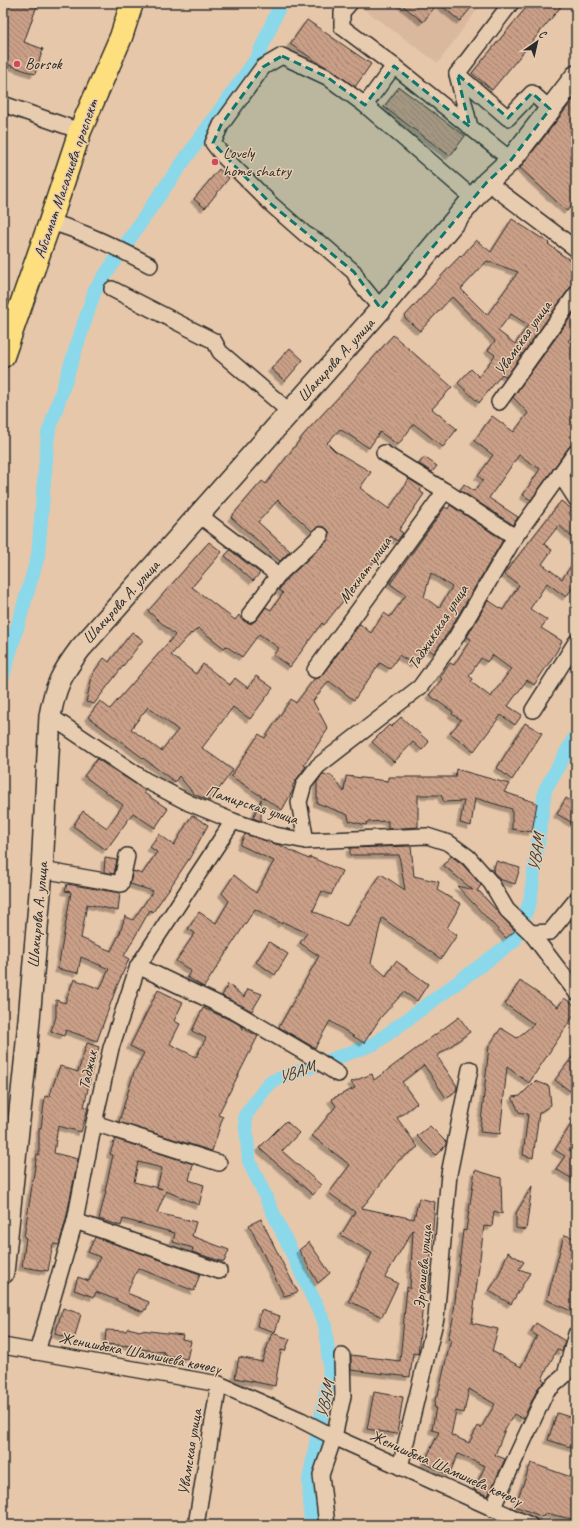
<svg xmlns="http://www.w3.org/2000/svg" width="579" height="1528" viewBox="0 0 579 1528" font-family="Caveat,sans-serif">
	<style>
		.built { fill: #dab89e }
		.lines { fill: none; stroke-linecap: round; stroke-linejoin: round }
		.canal { stroke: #8ad8ea; stroke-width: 14 }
		.building { fill: url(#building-back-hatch); stroke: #2b2b2b; fill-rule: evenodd; filter: url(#shadow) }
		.street-casing { stroke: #2b2b2b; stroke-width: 18 }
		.secondary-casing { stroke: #2b2b2b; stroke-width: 24 }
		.primary-casing { stroke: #2b2b2b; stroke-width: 25 }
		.street { stroke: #e8ccaf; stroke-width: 15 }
		.secondary { stroke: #e8ccaf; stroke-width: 21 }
		.primary { stroke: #fedf80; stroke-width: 22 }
		.marked { fill: #0f766e; fill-opacity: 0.2; stroke: #0f766e; stroke-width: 3; stroke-dasharray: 8 5; stroke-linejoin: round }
		.poi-dot { fill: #d1495b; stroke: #e8ccaf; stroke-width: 1.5 }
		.labels { text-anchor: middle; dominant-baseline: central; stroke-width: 3; stroke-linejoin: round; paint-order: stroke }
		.poi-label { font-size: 16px; fill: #2b2b2b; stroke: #e8ccaf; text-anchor: start }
		.street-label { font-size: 16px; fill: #2b2b2b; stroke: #e8ccaf }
		.water-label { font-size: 17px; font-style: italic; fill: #343c3e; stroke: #e8ccaf }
	</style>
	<defs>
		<pattern id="building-back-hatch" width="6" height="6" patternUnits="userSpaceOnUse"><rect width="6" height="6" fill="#ca9f87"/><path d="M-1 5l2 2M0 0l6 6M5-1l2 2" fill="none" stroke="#a4826f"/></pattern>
		<filter id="shadow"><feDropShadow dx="-3.5" dy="3.5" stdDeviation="0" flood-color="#0004"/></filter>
	</defs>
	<rect width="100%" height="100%" fill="#e7c7aa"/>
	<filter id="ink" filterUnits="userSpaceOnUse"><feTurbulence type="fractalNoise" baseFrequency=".025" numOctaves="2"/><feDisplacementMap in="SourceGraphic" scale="8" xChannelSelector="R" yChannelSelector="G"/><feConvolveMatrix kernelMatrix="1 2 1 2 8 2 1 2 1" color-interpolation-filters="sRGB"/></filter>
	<g filter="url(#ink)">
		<!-- built -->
		<polygon class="built" points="355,3 482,3 438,63"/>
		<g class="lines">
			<!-- canal -->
			<g class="canal">
				<polyline points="3,676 38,556 48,434 95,290 154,203 257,58 281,3"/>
				<polyline points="311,1525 309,1480 330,1371 325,1324 249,1161 245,1116 270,1082 374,1044 514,941 530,902 545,790 576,735"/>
			</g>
		</g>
		<!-- building -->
		<g class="building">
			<polygon points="7,3 38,3 24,42 43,49 35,74 3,63 3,16"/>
			<polygon points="400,3 475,3 460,21 438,3 423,22"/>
			<polygon points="530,3 564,3 492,90 472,73"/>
			<polygon points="307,20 371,64 355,87 332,70 319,63 290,44"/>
			<polygon points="399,87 465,136 450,156 384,107"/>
			<polygon points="576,96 576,201 567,211 520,168"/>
			<polygon points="219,169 229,178 205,208 194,199"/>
			<path d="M512 219 549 243 548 244 558 251V252L576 264V285L569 289 506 377 502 374 479 403 458 383 471 369 479 377 495 355 488 350 495 341 452 297 420 331 404 317 445 272 460 256 461 257 476 240 491 252ZM487 261 518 272 487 315 461 289ZM511 314 528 325 515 344 498 331Z"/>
			<polygon points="576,310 576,331 568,341 576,347 576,443 569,447 531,500 523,495 540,469 519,455 489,498 518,517 513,525 460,490 464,484 474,491 483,480 478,476 493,455 474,441 492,416 514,432 528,413 513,397"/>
			<path d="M393 335 452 387 432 409 457 429 443 447 414 424 398 445 380 432 369 448 340 429 327 443 335 451 371 472 360 488 389 509 409 479 422 487 420 491 424 494 399 530 403 533 397 541 391 536 372 561 374 562 324 625 322 623 290 667 273 655 279 648 259 634 242 657 226 646 224 648 198 628 192 634 191 633 171 655 196 674 203 664 230 685 235 678 248 688 256 676 273 688 250 719 233 707 202 748 233 770 210 801 194 794 179 776 175 782 88 717 100 701 110 709 175 635 148 611 209 542 222 552 192 587 235 620 239 615 244 621 251 624 257 619 266 607 271 610 283 593 279 590 285 581 327 541 330 533 327 529 319 526 312 531 278 500 258 522 290 551 280 561 231 517 262 481 266 484 305 433 347 388ZM148 707 178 730 161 751 131 729Z"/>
			<polygon points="290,348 303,360 285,381 271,369"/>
			<polygon points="424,457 437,466 432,472 419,464"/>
			<path d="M561 501 572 509 569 513 576 519V541L559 525 544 544 552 550 542 564 562 579 576 559V583L566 597 547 583 530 609 547 620 541 628 562 641 557 651 534 685 527 680 508 706 522 715 515 725 501 715 474 751 450 733 461 720 452 714 453 712 429 695 442 679 440 677 450 663 454 665 471 639 467 637 488 600 503 610 519 585 504 574ZM492 655 511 669 491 697 471 682 473 679 469 676 481 658 487 662Z"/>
			<path d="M450 505 503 540 447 634 434 653 425 647 414 665 399 655 390 669 380 663 354 700 329 681 313 701 328 729 304 765 306 766 297 779 292 787 294 788 292 792 282 810 231 776 259 734 265 738 291 699 296 703 314 679 319 678 322 675 360 624 371 633 384 613 390 617 406 595 390 584 445 507 448 509ZM431 573 452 587 439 608 424 597Z"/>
			<polygon points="230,550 260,573 253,581 225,556"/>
			<polygon points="132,632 143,640 94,704 86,702 93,673 104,658 109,662"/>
			<polygon points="401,717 429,742 422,750 413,742 394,762 372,742 389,725 391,727"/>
			<polygon points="525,723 542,733 512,780 497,768"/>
			<polygon points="97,759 145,790 144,793 168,809 155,828 133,813 106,850 73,826 83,811 107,828 123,805 84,776"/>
			<polygon points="456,769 509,784 504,792 537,803 532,832 512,829 512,809 475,798 471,826 460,823 464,801 444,802 441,795 418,795 418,827 388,829 388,821 367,822 366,825 349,821 348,815 317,803 317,782 323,774 331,775 344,792 346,776 388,781 388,777 455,777"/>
			<polygon points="566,798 576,804 576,825 557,814"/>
			<polygon points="261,799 261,821 253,818"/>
			<polygon points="192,815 208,825 191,856 169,889 153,912 150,910 124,956 129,959 117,986 97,1041 66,1030 64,1036 51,1031 56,1017 56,1000 65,1003 74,979 100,989 109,969 81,957 78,973 58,969 71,892 65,891 67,884 120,893 118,911 87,904 81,938 111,951 120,933 125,916 133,920 153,891 130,884 133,871 142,874 157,852 150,847 159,834 174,845"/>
			<polygon points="245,834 279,845 309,859 310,857 342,871 331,895 322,891 313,911 347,926 381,874 405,890 399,855 350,855 350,848 411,846 414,876 439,882 437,890 461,904 447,928 457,935 441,959 382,918 371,963 386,976 396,961 428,984 417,1001 404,992 381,1017 364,1043 330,1021 315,1048 279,1027 319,956 300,943 307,933 283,922 282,924 255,909 204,987 187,977 191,971 176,961 195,933 188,929 199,912 216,923 229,901 222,893 234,875 256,893 274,861 240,845"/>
			<polygon points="451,856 462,864 481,885 477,891 480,892 515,931 506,938 457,886 473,890 443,865"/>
			<polygon points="105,858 117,860 114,874 104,872"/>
			<polygon points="496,861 520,868 515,884 499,879 493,872"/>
			<polygon points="269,942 288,954 275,975 256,962"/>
			<polygon points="520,981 558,1007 564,998 576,1006 576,1012 529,1083 507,1067 500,1134 480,1132 489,1046 501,1028 517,1038 534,1024 505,1004"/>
			<polygon points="228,984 244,997 248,989 262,994 252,1011 222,996"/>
			<polygon points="158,990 183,1002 174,1021 180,1024 170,1044 196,1057 206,1038 192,1031 203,1008 233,1021 243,1027 242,1028 258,1036 218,1115 223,1117 212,1151 119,1122 134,1072 144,1053 130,1046"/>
			<polygon points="459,1017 470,1032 437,1056 457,1086 456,1091 446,1098 424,1065 402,1082 417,1103 397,1118 418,1147 399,1160 362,1208 414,1219 419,1198 435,1202 428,1294 424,1293 418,1354 413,1353 410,1377 351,1370 351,1355 400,1361 407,1287 410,1289 413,1230 385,1277 398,1283 382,1317 349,1301 372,1253 341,1235 355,1212 329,1193 350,1165 312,1136 336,1106 331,1099 355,1088 351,1082 372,1074 374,1080"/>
			<polygon points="87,1043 99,1047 92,1070 84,1107 88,1108 81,1132 58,1126 54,1153 78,1159 66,1219 59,1245 53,1244 48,1271 22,1267 26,1238 24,1237 37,1154 39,1155 39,1128 41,1128 45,1096 49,1097 60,1066 78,1072"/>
			<polygon points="576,1052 576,1087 570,1091 555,1080"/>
			<polygon points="535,1081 549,1086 551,1105 539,1113 533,1158 523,1155 528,1114 519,1112 512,1097 520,1096"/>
			<polygon points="576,1116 576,1138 569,1150 576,1154 576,1181 556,1169 565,1156 555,1150"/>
			<polygon points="286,1121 299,1133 282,1151 321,1185 313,1195 259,1148"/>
			<polygon points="430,1126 446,1142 446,1145 436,1155 417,1136"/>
			<path d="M115 1139 193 1164 189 1180 204 1185 199 1205 166 1191 157 1213 196 1222 192 1236 229 1250 224 1262 192 1252 193 1248 173 1242 175 1233 123 1219 121 1226 99 1219 106 1191H105L113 1155 110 1154ZM138 1162 162 1168 157 1187 162 1189 134 1182Z"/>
			<path d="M475 1170 501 1178 502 1214 494 1211 492 1227 484 1226 472 1323 498 1329 492 1351 521 1367 537 1336 531 1332 536 1323 565 1341 562 1352 557 1349 542 1379 545 1381 538 1388 523 1419 514 1414 504 1432 495 1455 505 1459 488 1496 474 1490 485 1466 458 1454 449 1475 424 1463 439 1432 432 1430 436 1407H434L436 1395H438L451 1339H448L453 1319 463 1230 466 1231ZM469 1389 495 1404 481 1428 478 1426 469 1443 451 1435 456 1411 464 1413Z"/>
			<polygon points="532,1186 526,1230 516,1228 516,1213"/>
			<polygon points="261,1219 283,1264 298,1292 284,1296 249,1225"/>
			<polygon points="564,1235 576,1238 576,1299 573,1312 547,1300"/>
			<polygon points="95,1237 200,1274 194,1291 138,1268 127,1293 149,1302 146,1310 145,1309 143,1312 117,1301 117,1300 96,1292 94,1297 74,1290 78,1277 89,1281 100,1257 88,1252"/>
			<polygon points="309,1242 330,1273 318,1283 299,1250"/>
			<polygon points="508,1252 524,1262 519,1269 530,1273 511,1304 489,1291 498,1277"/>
			<polygon points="63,1308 81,1314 74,1340 55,1334"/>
			<polygon points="261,1310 280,1316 275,1332 257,1326"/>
			<polygon points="128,1328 140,1331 141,1330 183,1335 182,1339 191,1341 187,1359 164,1355 164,1352 133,1348 133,1346 105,1344 106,1330 126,1331"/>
			<polygon points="272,1333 290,1339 285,1351 281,1350 275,1386 235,1378 239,1357 262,1362"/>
			<polygon points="374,1392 403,1397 397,1434 367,1429"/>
			<polygon points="557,1413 576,1419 576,1449 548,1440"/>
			<polygon points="531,1463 568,1476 576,1476 576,1520 545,1513 543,1517 515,1506"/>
		</g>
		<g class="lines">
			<defs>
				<g id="street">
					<polyline points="350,3 342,12 342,27 394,66 511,160"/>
					<polyline points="511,3 457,74 508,118 532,93 550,109"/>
					<polyline points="457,74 470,127"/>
					<polyline points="3,104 80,131"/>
					<polyline points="365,105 473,198"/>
					<polyline points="487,182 576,249"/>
					<path d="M50 222C86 232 117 248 150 265"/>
					<polyline points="112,289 214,341 220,352 290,412"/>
					<polyline points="381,309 359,282 354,272 323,245 305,234 272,205 224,157 213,143 221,125 263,67 282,56 327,77 365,105 394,66"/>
					<polyline points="499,402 576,294"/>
					<polyline points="384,453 445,491 515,537"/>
					<polyline points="560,474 576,499"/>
					<polyline points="199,515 278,575"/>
					<polyline points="250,614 278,575 321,535"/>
					<polyline points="315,670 445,491"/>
					<polyline points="533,710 576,642"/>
					<polyline points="50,716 145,780 189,803 233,821 275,835 306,841 427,836 449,843 468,857 491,883 507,910 531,933 576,992"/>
					<polyline points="306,841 299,802 304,784 318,766 420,687 455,639 515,537 576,452"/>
					<polyline points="42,870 121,884 127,856"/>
					<polyline points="531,933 550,932 576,900"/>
					<polyline points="138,966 237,1013 312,1057 338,1074"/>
					<polyline points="94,1123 219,1163"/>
					<polyline points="75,1221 219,1271"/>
					<polyline points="3,1346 219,1384 301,1420 334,1437 530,1525"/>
					<polyline points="37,1352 75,1221 94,1123 111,1048 138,966 233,821"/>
					<polyline points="400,1467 436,1318 449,1174 470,1069"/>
					<polyline points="492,1509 546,1392 565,1375 576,1334"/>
					<polyline points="196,1525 219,1384"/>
					<polyline points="327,1525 321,1475 334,1437 343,1396 342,1356"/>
				</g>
				<path id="secondary" d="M3 1273 26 1054 42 870 50 716C55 686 62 673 80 649L381 309 487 182 511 160 576 76"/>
				<polyline id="primary" points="3,356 50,222 80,131 121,37 132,3"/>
			</defs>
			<!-- street casing -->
			<use href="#street" class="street-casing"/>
			<!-- secondary casing -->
			<use href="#secondary" class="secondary-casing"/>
			<!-- primary casing -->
			<use href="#primary" class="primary-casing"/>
			<!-- street -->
			<use href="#street" class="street"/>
			<!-- secondary -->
			<use href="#secondary" class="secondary"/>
			<!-- primary -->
			<use href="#primary" class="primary"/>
		</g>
	</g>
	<!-- marked area -->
	<path class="marked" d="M282 56 327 77 365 105 394 66 470 127 457 74 508 118 532 93 550 109 511 160 487 182 381 309 354 272 272 205 213 143 221 125 263 67Z"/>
	<!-- markers -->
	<g class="poi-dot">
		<circle cx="17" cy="64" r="4"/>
		<circle cx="215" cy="162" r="4"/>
	</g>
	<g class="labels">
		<!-- poi labels -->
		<g class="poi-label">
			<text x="25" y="64">Borsok</text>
			<text x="223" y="153">Lovely<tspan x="223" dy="18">home shatry</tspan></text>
		</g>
		<!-- street labels -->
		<g class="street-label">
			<text transform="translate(66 179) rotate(-71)">Абсамат Масалиева проспект</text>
			<text transform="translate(523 338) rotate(-55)">Увамская улица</text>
			<text transform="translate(336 360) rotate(-48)">Шакирова А. улица</text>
			<text transform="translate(365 570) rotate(-54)">Мехнат улица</text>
			<text transform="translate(121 602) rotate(-48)">Шакирова А. улица</text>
			<text transform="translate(438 627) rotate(-57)">Таджикская улица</text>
			<text transform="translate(252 805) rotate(18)">Памирская улица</text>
			<text transform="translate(38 915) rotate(-85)">Шакирова А. улица</text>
			<text transform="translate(88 1070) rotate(-77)">Таджик</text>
			<text transform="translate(423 1267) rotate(-85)">Эргашева улица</text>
			<text transform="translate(140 1353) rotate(11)">Женишбека Шамшиева көчөсү</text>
			<text transform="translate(190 1452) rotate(-81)">Увамская улица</text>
			<text transform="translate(446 1468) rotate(24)">Женишбека Шамшиева көчөсү</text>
		</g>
		<!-- water labels -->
		<g class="water-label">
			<text transform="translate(536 853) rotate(-82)">УВАМ</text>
			<text transform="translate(296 1072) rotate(-20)">УВАМ</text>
			<text transform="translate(325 1400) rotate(-79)">УВАМ</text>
		</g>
	</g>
	<!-- margin -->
	<rect width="579" height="1528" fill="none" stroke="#e8ccaf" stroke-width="16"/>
	<rect x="8" y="8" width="563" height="1512" fill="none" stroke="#2b2b2b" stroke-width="1.5" filter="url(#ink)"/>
	<!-- north arrow -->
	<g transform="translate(537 42) rotate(34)" stroke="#e8ccaf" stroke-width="3" paint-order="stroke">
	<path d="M0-3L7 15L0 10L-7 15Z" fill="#2b2b2b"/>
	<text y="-6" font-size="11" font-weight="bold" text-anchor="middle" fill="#2b2b2b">С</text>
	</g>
</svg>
